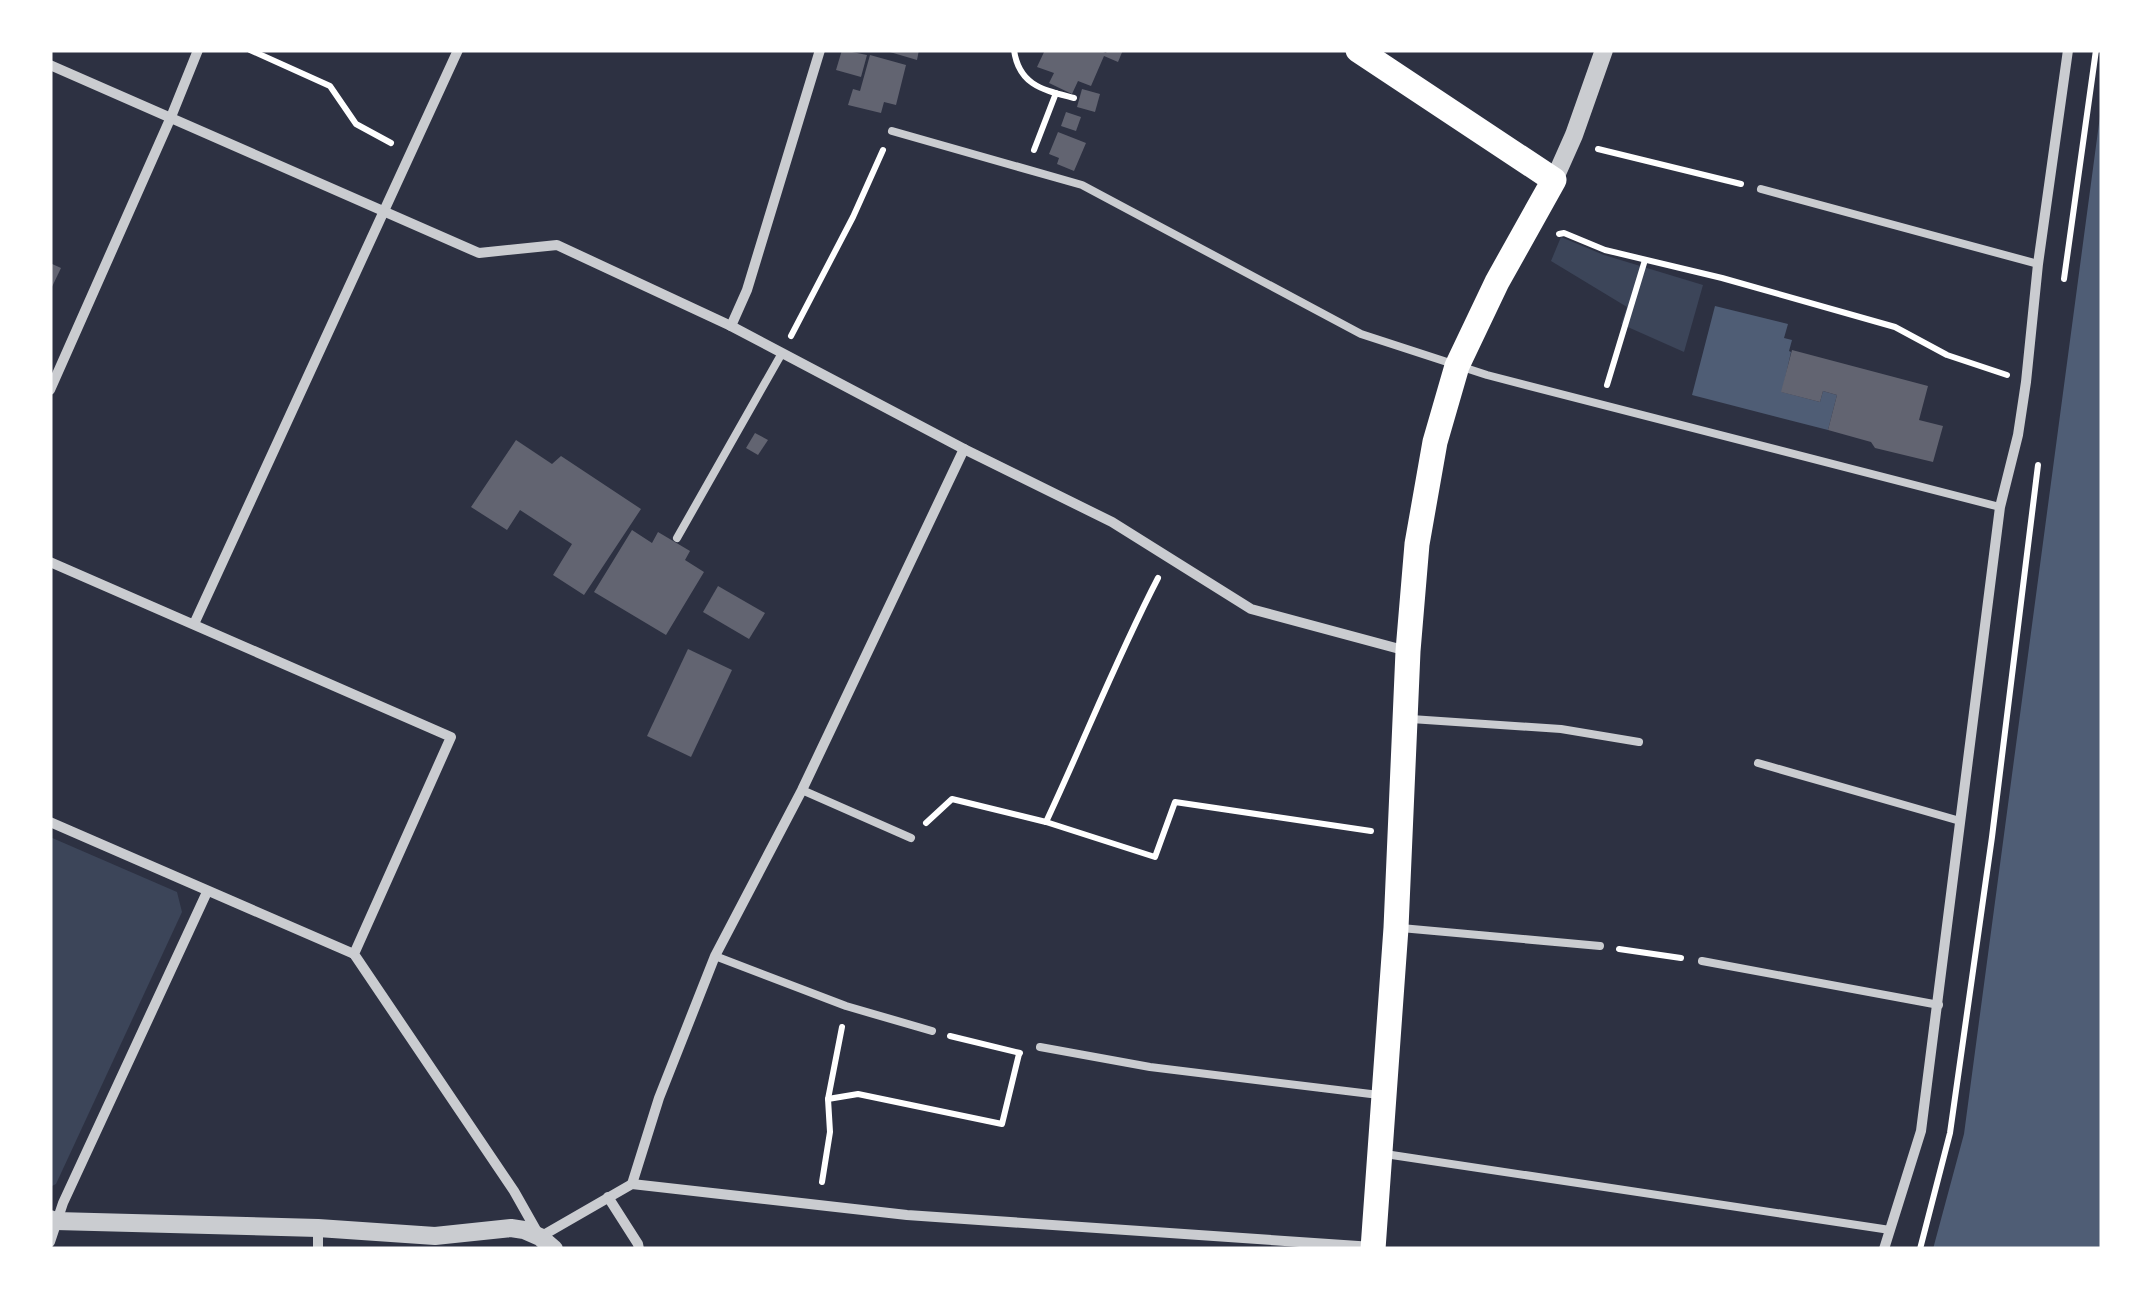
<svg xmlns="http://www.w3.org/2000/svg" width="2152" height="1299" viewBox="0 0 2152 1299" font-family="Signika,sans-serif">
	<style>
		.green { fill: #3c4559 }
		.water { fill: #4f5d75 }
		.building { fill: #626471 }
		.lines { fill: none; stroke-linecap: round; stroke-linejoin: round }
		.path { stroke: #fff; stroke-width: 6 }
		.service { stroke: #caccd0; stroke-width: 8 }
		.minor { stroke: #caccd0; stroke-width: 10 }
		.tertiary { stroke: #caccd0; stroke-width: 18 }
		.primary { stroke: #fff; stroke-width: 25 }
	</style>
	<rect width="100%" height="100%" fill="#2d3142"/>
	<!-- green -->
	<g class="green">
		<polygon points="1561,237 1604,255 1703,285 1684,352 1621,324 1627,307 1551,261"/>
		<polygon points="50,837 177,892 182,912 56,1184 50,1187"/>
	</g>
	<!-- water -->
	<g class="water">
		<polygon points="2102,101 2102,1249 1933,1249 1964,1134"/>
		<polygon points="1715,306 1788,324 1784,338 1792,340 1789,351 1791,352 1782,392 1820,402 1823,391 1837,395 1828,430 1692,395"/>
	</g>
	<!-- building -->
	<g class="building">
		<polygon points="842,50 867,55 861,77 836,70"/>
		<polygon points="883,50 919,50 917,60"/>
		<polygon points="1045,50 1098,50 1106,53 1108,50 1123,50 1118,62 1104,56 1091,86 1078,81 1072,94 1049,83 1054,73 1037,67"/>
		<polygon points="870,55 906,65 896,105 884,102 881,113 848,105 853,89 860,91"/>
		<polygon points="1082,89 1100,94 1095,112 1077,107"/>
		<polygon points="1066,112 1081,117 1076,131 1061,126"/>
		<polygon points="1058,132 1086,143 1074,171 1057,164 1059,158 1049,154"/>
		<polygon points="50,263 61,268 50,291"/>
		<polygon points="1792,350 1928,386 1919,420 1943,426 1933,462 1875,448 1871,442 1828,430 1837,395 1823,391 1820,402 1781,392"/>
		<polygon points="755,433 768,440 758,455 746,448"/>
		<polygon points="516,440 552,464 561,456 641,509 584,595 553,575 572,544 520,510 507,530 471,507"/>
		<polygon points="632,530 652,543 658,532 690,551 685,560 704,572 666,635 594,592"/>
		<polygon points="718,586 765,613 749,639 703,612"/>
		<polygon points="688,649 732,670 691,757 647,736"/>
	</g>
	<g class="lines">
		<!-- path -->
		<g class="path">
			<polyline points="250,50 330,86 356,124 391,143"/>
			<path d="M1014 50C1019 86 1044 90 1074 98"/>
			<polyline points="1598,149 1741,184"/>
			<polyline points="1034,150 1056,93"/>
			<polyline points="1559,234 1564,233 1605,250 1722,278 1895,327 1947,355 2007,375"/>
			<polyline points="2064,279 2096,50"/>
			<polyline points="791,336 853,217 883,150"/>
			<polyline points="1607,385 1645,260"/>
			<path d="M1046 822C1084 741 1117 657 1158 578"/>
			<polyline points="926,823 952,799 1046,822 1155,857 1175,802 1371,831"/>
			<polyline points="1619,949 1681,958"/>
			<polyline points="950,1036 1020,1053"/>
			<polyline points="828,1099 858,1094 1002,1124 1019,1054"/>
			<polyline points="822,1182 830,1132 828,1099 842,1027"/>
			<polyline points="1920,1249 1950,1133 1992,837 2038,465"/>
		</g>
		<!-- service -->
		<g class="service">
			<polyline points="892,131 1082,185 1361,334 1487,375 2000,507"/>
			<polyline points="1761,189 2038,264"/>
			<polyline points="677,538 782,353"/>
			<polyline points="1411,719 1561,729 1639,742"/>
			<polyline points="1758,763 1960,821"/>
			<polyline points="802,790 911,838"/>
			<polyline points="1401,928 1600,946"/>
			<polyline points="715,956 846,1006 932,1031"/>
			<polyline points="1702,961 1939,1005"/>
			<polyline points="1040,1047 1150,1067 1379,1095"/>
			<polyline points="1385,1154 1890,1230"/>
		</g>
		<!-- minor -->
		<g class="minor">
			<polyline points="50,65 479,253 557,245 731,326"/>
			<polyline points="50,390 171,117 198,50"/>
			<polyline points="964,449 1112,522 1251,609 1407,651"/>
			<polyline points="50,562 451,737 354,954 514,1191 540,1237 632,1184 907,1215 1373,1247"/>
			<polyline points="194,624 458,50"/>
			<polyline points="50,822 354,954"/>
			<polyline points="632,1184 659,1098 715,956 802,790 964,449 731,326 747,290 820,50"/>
			<polyline points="608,1197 638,1244 639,1249"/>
			<polyline points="50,1242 63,1203 207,892"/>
			<polyline points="318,1249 318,1228"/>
			<polyline points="1884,1249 1921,1131 2000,507 2018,435 2026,382 2038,264 2068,50"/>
		</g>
		<!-- tertiary -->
		<g class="tertiary">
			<polyline points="1554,180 1574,135 1604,50"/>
			<polyline points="50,1219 56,1221 318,1228 435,1236 511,1228 524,1230 540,1237 554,1249"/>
		</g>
		<!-- primary -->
		<polyline class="primary" points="1358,50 1554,180 1497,282 1457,366 1435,442 1417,544 1408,651 1396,928 1373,1249"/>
	</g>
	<!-- border -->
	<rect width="2152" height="1299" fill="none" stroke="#ffffff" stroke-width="105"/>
</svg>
